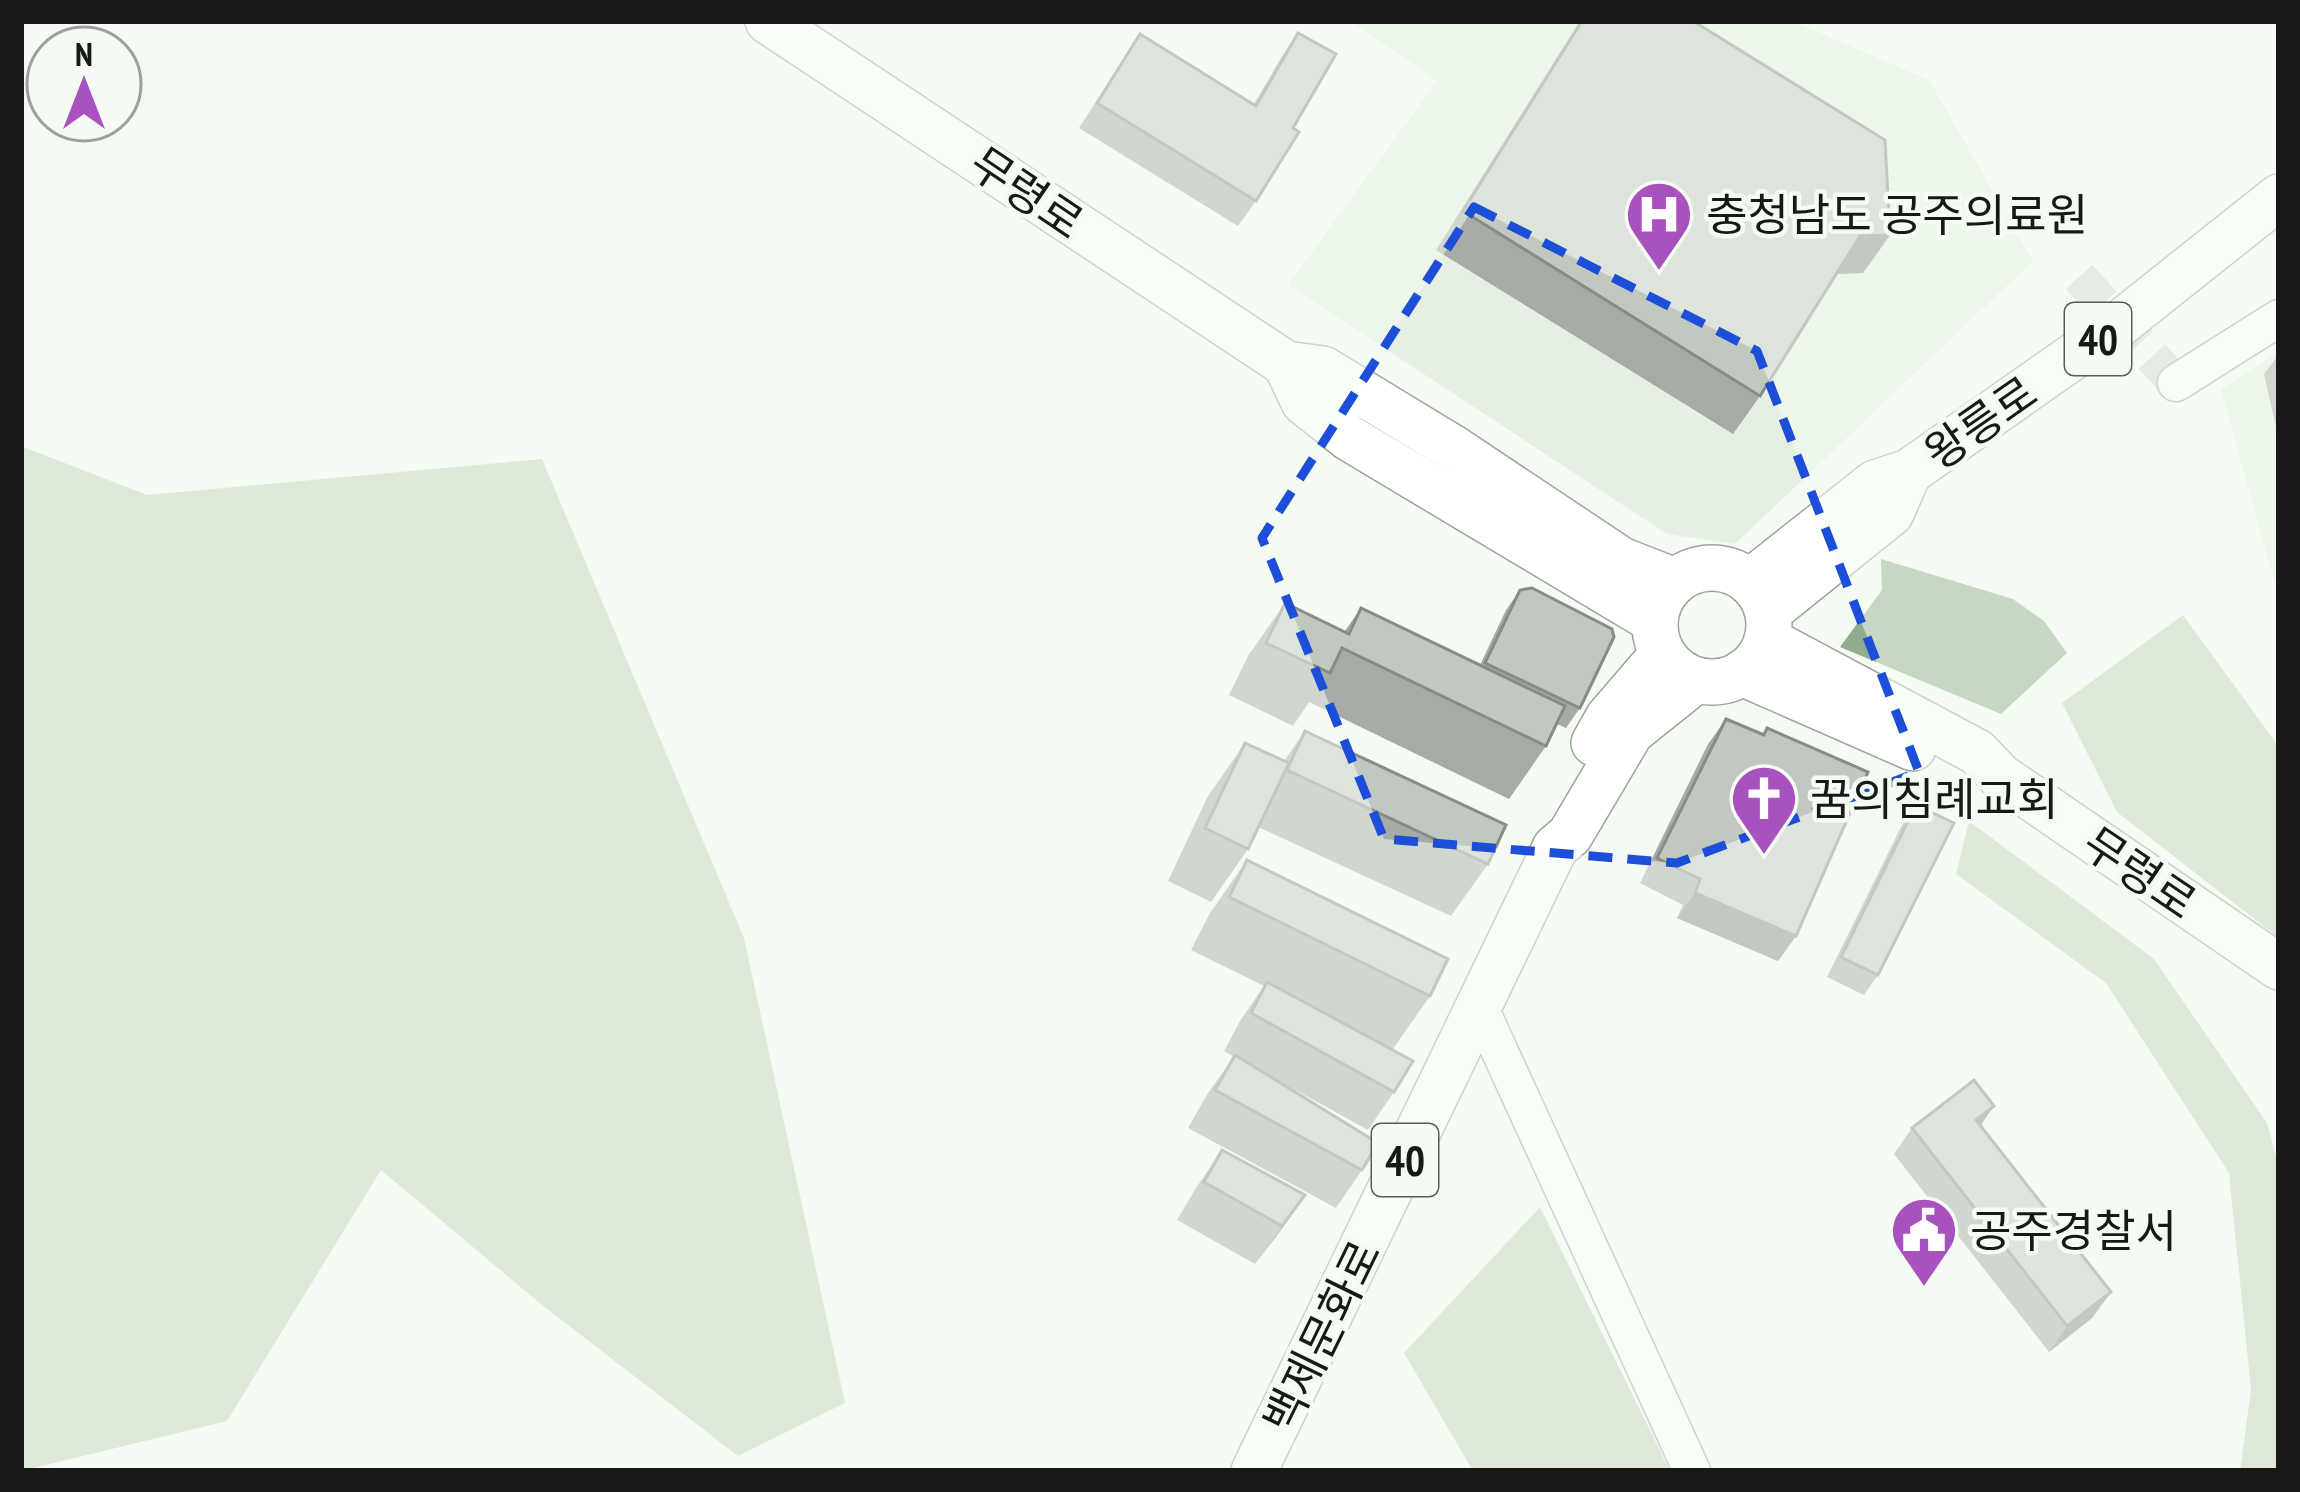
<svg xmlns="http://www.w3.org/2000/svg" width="2300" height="1492" viewBox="0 0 2300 1492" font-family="'PT Sans Narrow','Noto Sans KR',sans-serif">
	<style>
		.built { fill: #e5f0e2 }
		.green { fill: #c0d3bb }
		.water { fill: #92ab8c }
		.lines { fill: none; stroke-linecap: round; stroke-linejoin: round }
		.minor-tunnel { stroke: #d3d9d1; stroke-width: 36; stroke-dasharray: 36 18; stroke-linecap: butt }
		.minor-casing { stroke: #9ea49c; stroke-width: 39 }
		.major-casing { stroke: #9ea49c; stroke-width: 48 }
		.minor { stroke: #fff; stroke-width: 36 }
		.major { stroke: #fff; stroke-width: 45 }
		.wall { fill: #a6aca5 }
		.shaded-wall { fill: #878c86 }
		.building { fill: #c1c8c0; stroke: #878c86; stroke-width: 3 }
		.marked { fill: none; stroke: #1d4ed8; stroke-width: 9; stroke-dasharray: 24 15; stroke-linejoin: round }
		.labels { text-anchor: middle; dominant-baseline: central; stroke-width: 9; stroke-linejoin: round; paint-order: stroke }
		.shield { fill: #f4fbf2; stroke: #595d58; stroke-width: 3 }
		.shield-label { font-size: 42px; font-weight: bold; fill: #171916 }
		.street-label { font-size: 45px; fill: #171916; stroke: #f4fbf2 }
		.poi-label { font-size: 45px; fill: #171916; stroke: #f4fbf2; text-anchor: start }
	</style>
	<rect width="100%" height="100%" fill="#f4fbf2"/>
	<!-- built -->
	<g class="built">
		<polygon points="1350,21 1792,21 1929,80 2033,261 1735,544 1667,534 1288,285 1437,81"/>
		<polygon points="2279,352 2279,589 2272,574 2221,389"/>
	</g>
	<!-- green -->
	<g class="green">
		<polygon points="21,446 147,495 542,459 744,938 845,1403 738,1456 542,1305 381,1170 227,1421 21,1471"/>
		<polygon points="2183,615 2279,747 2279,934 2275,935 2117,812 2062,703"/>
		<polygon points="1969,821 2154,959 2267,1123 2279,1167 2279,1471 2240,1471 2251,1390 2229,1173 2106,983 1956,874"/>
		<polygon points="1540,1207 1670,1471 1473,1471 1404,1353"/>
	</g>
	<!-- water -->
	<polygon class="water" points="1881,559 2013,599 2044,621 2067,653 2001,714 1840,647 1882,590"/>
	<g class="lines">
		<!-- minor-tunnel -->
		<polyline class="minor-tunnel" points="2079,277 2176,383"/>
		<defs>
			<g id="minor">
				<polyline points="2176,383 2279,318"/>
				<polyline points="1479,1006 1692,1471"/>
			</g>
			<g id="major">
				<polyline points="768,21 1286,364 1323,369 1453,448 1621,560 1675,581"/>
				<polyline points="1286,364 1304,402 1349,438 1655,621"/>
				<circle cx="1712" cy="625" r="57"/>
				<polyline points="1750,582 1875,483 1909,472 2118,325 2279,197"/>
				<polyline points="1768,612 1891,513 1909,472"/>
				<polyline points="1767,640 1977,752 2001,777 2279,967"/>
				<polyline points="1742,673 1913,748"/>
				<polyline points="1594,743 1608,718 1663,654"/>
				<polyline points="1254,1471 1555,848 1570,835 1631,732 1696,680"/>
			</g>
		</defs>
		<!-- minor casing -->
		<use href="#minor" class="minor-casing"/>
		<!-- major casing -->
		<use href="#major" class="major-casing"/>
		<!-- minor -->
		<use href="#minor" class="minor"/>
		<!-- major -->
		<use href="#major" class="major"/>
	</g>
	<!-- wall -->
	<g class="wall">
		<polygon points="1580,21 1693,21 1890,235 1863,273 1836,274 1760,396 1733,434 1436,250"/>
		<polygon points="1298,33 1293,128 1256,201 1238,226 1079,128 1140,34 1254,104 1281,58"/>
		<polygon points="2279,354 2279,440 2264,374"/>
		<polygon points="1520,590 1580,708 1566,728 1557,724 1546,746 1509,799 1309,702 1293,726 1229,695 1248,656 1285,603 1344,632 1361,608 1480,665 1506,610"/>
		<polygon points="1726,719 1762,734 1767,728 1796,936 1778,961 1677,918 1683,905 1640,883 1708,744"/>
		<polygon points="1305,731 1488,864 1451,916 1258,827 1248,849 1211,902 1168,881 1208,796 1245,743 1284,761"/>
		<polygon points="1916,805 1878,975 1864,995 1827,977 1902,825"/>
		<polygon points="1247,860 1430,996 1393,1049 1394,1092 1368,1130 1266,1074 1362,1170 1336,1208 1188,1128 1208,1093 1234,1057 1224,1051 1240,1021 1264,986 1191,950 1210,913"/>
		<polygon points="1980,1125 2111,1292 2092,1318 2049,1352 1894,1154 1912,1128"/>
		<polygon points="1222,1150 1305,1195 1255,1264 1177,1220 1196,1188"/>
	</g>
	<!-- shaded-wall -->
	<g class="shaded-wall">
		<polygon points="1890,235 1863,273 1833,274 1860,236"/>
		<polygon points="1695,893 1796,936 1778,961 1677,918"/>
		<polygon points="1994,1106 1976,1132 1976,1120"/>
		<polygon points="1305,1195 1279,1233 1255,1264 1282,1226"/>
		<polygon points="2111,1292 2092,1318 2049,1352 2067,1326"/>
	</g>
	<!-- building -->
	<g class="building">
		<polygon points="1582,21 1693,21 1885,140 1890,235 1860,236 1760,396 1463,211"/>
		<polygon points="1298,33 1336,54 1293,128 1299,132 1256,201 1097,103 1140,34 1256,106"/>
		<polygon points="1532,588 1612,629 1614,637 1580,708 1485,663 1520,590"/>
		<polygon points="1285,603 1349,634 1361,608 1565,706 1546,746 1342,648 1330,673 1266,643"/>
		<polygon points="1726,719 1764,735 1767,728 1868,772 1796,936 1695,893 1700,879 1657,858"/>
		<polygon points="1305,731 1506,825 1488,864 1287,770"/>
		<polygon points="1245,743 1289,763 1248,849 1205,828"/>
		<polygon points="1916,805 1954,823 1878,975 1841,957"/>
		<polygon points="1247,860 1448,959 1430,996 1229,897"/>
		<polygon points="1267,982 1413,1061 1394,1092 1251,1013"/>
		<polygon points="1235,1055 1378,1143 1362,1170 1215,1090"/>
		<polygon points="1974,1080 1994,1106 1976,1120 2111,1292 2067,1326 1912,1128"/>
		<polygon points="1222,1150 1305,1195 1282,1226 1204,1182"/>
	</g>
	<!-- marked area -->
	<path d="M0 0H2300V1492H0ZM1474 207 1757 351 1919 772 1677 863 1384 839 1262 538Z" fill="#f4fbf2" fill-opacity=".55" fill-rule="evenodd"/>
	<path class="marked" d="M1474 207 1757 351 1919 772 1677 863 1384 839 1262 538Z"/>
	<!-- icons -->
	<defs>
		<symbol id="hospital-pin" viewBox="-11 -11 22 30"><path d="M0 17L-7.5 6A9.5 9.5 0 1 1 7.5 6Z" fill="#a951be" stroke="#f4fbf2"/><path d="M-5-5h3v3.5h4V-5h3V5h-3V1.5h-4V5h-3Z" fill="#fff"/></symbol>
		<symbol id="church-pin" viewBox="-11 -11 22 30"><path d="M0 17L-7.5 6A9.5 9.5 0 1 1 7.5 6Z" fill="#a951be" stroke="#f4fbf2"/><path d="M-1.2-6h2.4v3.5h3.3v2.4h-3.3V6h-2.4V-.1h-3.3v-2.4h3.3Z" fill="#fff"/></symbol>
		<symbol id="civic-pin" viewBox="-11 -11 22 30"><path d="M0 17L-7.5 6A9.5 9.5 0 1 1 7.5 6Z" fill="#a951be" stroke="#f4fbf2"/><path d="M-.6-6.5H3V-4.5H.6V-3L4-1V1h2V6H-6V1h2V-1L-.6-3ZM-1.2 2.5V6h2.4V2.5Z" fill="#fff"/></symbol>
	</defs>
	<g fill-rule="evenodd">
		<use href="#hospital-pin" x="1621" y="176" width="76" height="104"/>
		<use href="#church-pin" x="1726" y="760" width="76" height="104"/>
		<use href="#civic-pin" x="1886" y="1192" width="76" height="104"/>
	</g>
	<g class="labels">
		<!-- shield labels -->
		<g class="shield">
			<rect x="2065" y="303" width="66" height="72" rx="9"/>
			<rect x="1372" y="1124" width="66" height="72" rx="9"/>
		</g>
		<g class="shield-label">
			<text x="2098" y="339">40</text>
			<text x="1405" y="1160">40</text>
		</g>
		<!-- street labels -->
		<g class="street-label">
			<text transform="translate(1027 192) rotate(34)">무령로</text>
			<text transform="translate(1980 422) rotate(-35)">왕릉로</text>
			<text transform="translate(2140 872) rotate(34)">무령로</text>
			<text transform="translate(1321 1336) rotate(-64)">백제문화로</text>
		</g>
		<!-- poi labels -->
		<g class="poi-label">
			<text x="1706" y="214">충청남도 공주의료원</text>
			<text x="1810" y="798">꿈의침례교회</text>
			<text x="1970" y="1230">공주경찰서</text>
		</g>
	</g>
	<!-- border -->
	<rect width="2300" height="1492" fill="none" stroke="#171916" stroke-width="48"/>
	<!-- north arrow -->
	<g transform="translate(84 84)"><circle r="57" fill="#f4fbf2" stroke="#9ca19a" stroke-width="3"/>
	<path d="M0-9L21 45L0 30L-21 45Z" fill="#a951be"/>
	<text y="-18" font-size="33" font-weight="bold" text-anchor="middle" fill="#171916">N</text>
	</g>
</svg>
